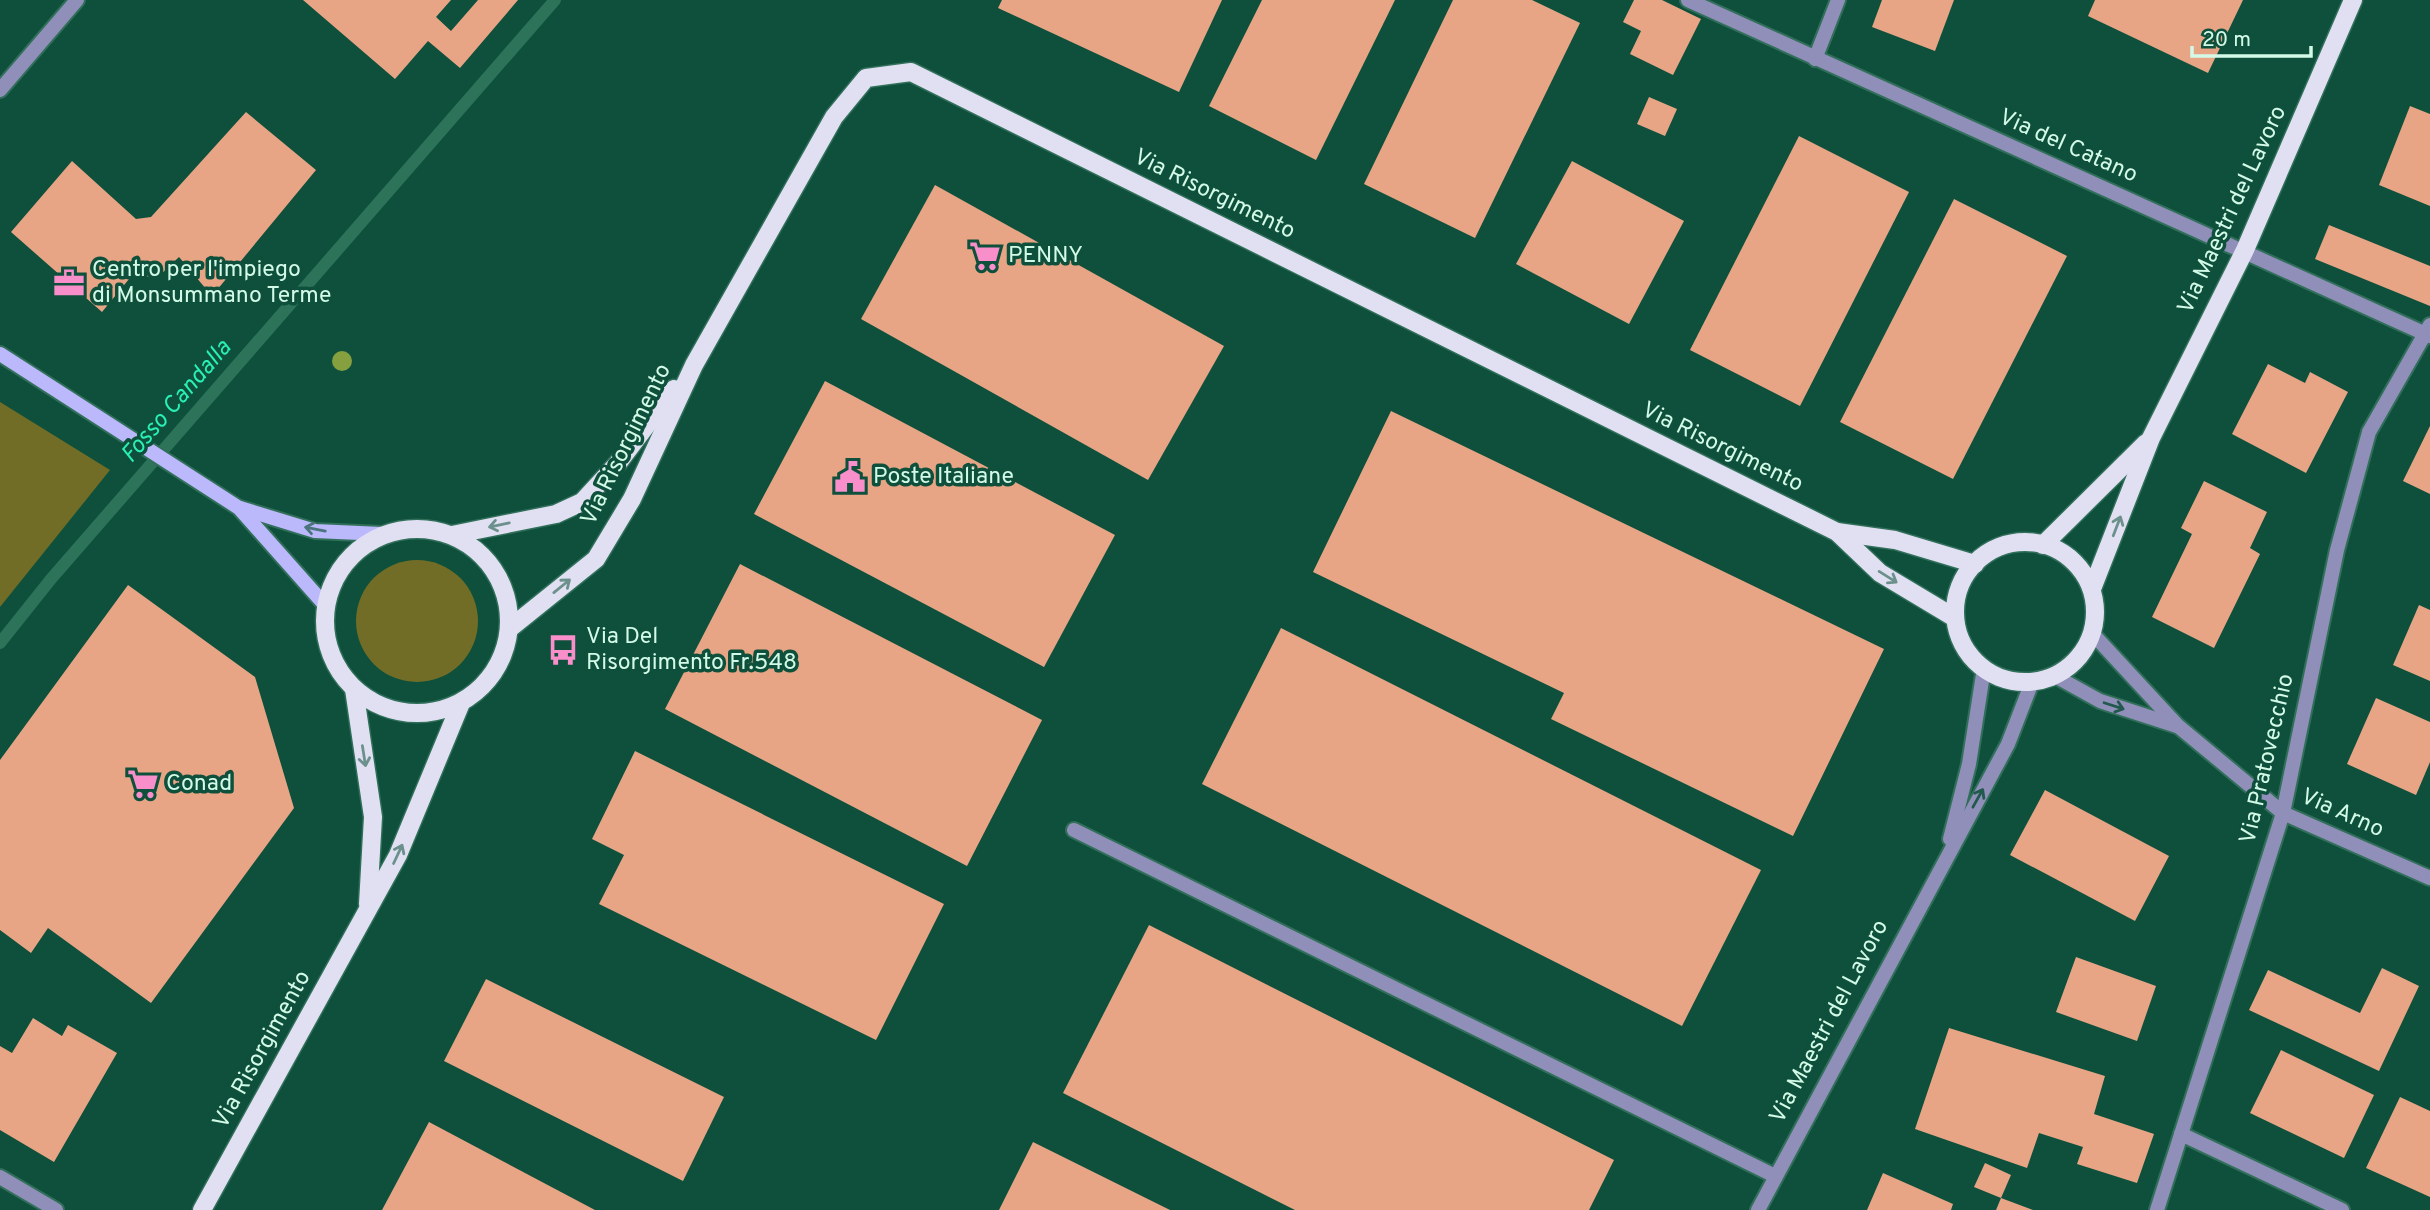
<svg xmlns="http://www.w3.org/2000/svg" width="2430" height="1210" viewBox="0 0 2430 1210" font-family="Overpass,sans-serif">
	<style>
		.green { fill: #716d27 }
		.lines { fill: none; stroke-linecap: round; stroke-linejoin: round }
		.stream { stroke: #2c735a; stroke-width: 12 }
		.building { fill: #e8a585 }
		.street-casing { stroke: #316f5a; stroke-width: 18 }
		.secondary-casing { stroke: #316f5a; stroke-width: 18 }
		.primary-casing { stroke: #316f5a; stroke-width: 21 }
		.street { stroke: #908fb9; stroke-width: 14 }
		.secondary { stroke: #bbb8fb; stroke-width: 14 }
		.primary { stroke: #e0e0f2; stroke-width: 18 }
		.tree { fill: #86a040 }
		.oneway { stroke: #6c918d }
		.oneway2 { stroke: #4b747e }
		.oneway3 { stroke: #22594e }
		.labels { text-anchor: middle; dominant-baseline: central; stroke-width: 7; stroke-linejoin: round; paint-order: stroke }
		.street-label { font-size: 23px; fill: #d3fae8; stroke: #0e503b }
		.poi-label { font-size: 23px; fill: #d3fae8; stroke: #0e503b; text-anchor: start }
		.water-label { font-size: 24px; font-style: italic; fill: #2af0b5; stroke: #0e503b }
	</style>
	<rect width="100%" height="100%" fill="#0e503b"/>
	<!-- green -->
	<g class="green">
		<polygon points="0,402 110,470 0,607"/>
		<circle cx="417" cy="621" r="61"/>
	</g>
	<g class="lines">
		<!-- stream -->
		<polyline class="stream" points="0,643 51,579 555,0"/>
	</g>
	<!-- building -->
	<g class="building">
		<polygon points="303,0 451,0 436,17 451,31 478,0 518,0 460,68 428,41 395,79"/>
		<polygon points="1002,0 1222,0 1179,92 998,8"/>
		<polygon points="1262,0 1395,0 1316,160 1209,106"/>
		<polygon points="1453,0 1532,0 1580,23 1475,238 1364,184"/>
		<polygon points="1634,0 1662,0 1701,19 1673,75 1630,54 1641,31 1623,22"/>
		<polygon points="1882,0 1954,0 1935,51 1872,27"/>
		<polygon points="2095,0 2243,0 2208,73 2088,16"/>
		<polygon points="1649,97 1677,109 1665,136 1637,124"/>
		<polygon points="2410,106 2430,114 2430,206 2379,185"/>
		<polygon points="246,112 316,170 212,296 179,257 156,279 134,273 102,312 11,232 72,161 136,219 151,217"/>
		<polygon points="1799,136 1909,192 1800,406 1690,350"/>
		<polygon points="1572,161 1684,221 1629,324 1516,264"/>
		<polygon points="935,185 1224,346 1148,480 861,319"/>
		<polygon points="1954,199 2067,256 1953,479 1840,422"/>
		<polygon points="2329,225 2430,266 2430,306 2315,259"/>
		<polygon points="2268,364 2305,383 2310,372 2348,392 2306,473 2232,434"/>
		<polygon points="825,381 1115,535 1044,667 754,514"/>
		<polygon points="1391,411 1884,649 1793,836 1551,719 1564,693 1313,572"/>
		<polygon points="2430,426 2430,494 2403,481"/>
		<polygon points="2204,481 2267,512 2250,548 2260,554 2214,648 2152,617 2192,534 2181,528"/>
		<polygon points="740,564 1042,720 967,866 665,709"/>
		<polygon points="128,585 255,677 294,808 151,1003 48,928 31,953 0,930 0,760"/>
		<polygon points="2419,605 2430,610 2430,681 2393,665"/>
		<polygon points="1281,628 1761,870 1682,1026 1202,784"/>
		<polygon points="2376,698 2430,722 2430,762 2416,795 2347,764"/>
		<polygon points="635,751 944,904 876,1040 599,904 624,855 592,839"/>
		<polygon points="2045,790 2169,856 2135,921 2010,855"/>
		<polygon points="1149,925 1614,1160 1589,1210 1295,1210 1063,1093"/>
		<polygon points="2076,957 2156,986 2137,1041 2056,1012"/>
		<polygon points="2382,968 2419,986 2379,1071 2249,1010 2268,970 2360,1013"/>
		<polygon points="486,979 724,1097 683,1181 444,1061"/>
		<polygon points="33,1018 62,1036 68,1025 117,1053 54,1162 0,1130 0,1046 12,1053"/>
		<polygon points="1949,1028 2105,1076 2094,1114 2154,1134 2137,1183 2077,1164 2083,1147 2039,1133 2027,1168 1915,1129"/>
		<polygon points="2281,1050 2374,1095 2344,1158 2250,1113"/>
		<polygon points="2400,1097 2430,1111 2430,1197 2366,1168"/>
		<polygon points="429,1122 595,1210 382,1210"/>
		<polygon points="1033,1142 1170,1210 999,1210"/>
		<polygon points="1985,1163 2011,1175 2001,1198 1974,1187"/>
		<polygon points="1883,1173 1953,1204 1951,1210 1867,1210"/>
		<polygon points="2001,1198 2033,1210 1996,1210"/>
	</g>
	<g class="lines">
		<defs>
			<g id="street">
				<polyline points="1688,0 2430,336"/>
				<polyline points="1815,59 1838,0"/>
				<polyline points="0,90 77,0"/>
				<polyline points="2092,633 2178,726 2283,813 2430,878"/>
				<polyline points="2055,676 2100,701 2177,726"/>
				<polyline points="1074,830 1775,1176"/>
				<polyline points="1950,839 1969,764 1984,668"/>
				<polyline points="2181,1134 2342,1210"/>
				<polyline points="0,1177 56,1210"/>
				<polyline points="1758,1210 2008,744 2032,682"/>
				<polyline points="2157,1210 2283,813 2337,550 2369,432 2430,325"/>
			</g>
			<g id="secondary">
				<polyline points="0,354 239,508 325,605"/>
				<polyline points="240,508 315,531 382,534"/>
			</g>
			<g id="primary">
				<circle cx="417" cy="621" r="92"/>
				<polyline points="1837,532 1895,540 1975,564"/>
				<polyline points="452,535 556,514 582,502 618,463 674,389"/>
				<circle cx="2025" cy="612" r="70"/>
				<polyline points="2043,545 2146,443"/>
				<polyline points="2092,589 2151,438 2245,250 2353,0"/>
				<polyline points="509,629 596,559 632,499 694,365 834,117 866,78 911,72 1837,532 1880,573 1955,618"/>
				<polyline points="354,689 373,817 368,904"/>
				<polyline points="202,1210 398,855 461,703"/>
			</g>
		</defs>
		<!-- street casing -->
		<use href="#street" class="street-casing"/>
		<!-- secondary casing -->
		<use href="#secondary" class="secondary-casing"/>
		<!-- primary casing -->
		<use href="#primary" class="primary-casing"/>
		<!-- street -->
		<use href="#street" class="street"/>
		<!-- secondary -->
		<use href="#secondary" class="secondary"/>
		<!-- primary -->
		<use href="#primary" class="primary"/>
	</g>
	<!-- trees -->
	<circle class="tree" cx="342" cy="361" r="10"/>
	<!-- one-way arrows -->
	<defs><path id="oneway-shaft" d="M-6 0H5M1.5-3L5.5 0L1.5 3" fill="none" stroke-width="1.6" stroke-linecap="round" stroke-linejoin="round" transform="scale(1.75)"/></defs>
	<g class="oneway">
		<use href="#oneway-shaft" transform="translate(499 525) rotate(168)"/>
		<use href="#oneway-shaft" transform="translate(2117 526) rotate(-69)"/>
		<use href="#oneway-shaft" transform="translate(1888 577) rotate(32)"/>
		<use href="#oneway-shaft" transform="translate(562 586) rotate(-39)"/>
		<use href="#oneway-shaft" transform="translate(364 756) rotate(81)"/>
		<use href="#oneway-shaft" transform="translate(398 854) rotate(-65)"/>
	</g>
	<use class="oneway2" href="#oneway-shaft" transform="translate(315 529) rotate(-169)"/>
	<g class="oneway3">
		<use href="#oneway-shaft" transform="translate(2114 706) rotate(18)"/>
		<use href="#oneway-shaft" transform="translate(1978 798) rotate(-61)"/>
	</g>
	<!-- icons -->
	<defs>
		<symbol id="supermarket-bare" viewBox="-9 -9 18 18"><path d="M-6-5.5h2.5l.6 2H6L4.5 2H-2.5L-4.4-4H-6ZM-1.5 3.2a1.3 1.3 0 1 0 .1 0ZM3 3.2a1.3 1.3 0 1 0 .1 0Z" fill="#f98fca" stroke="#0e503b" stroke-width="2.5" paint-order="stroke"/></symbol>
		<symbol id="office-bare" viewBox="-9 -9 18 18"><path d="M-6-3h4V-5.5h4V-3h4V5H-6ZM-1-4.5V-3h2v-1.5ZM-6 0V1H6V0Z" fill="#f98fca" stroke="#0e503b" stroke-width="2.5" paint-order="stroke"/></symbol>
		<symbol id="civic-bare" viewBox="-9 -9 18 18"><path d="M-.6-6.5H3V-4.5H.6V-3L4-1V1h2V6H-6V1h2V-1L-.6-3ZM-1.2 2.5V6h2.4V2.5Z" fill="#f98fca" stroke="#0e503b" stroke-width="2.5" paint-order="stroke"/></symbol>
		<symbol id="bus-bare" viewBox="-9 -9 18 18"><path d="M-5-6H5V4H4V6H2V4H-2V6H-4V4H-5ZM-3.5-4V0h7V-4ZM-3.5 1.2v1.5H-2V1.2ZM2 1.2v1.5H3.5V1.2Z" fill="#f98fca" stroke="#0e503b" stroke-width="2.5" paint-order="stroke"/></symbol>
	</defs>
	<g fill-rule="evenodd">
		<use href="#supermarket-bare" x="963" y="234" width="44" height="44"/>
		<use href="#office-bare" x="47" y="261" width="44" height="44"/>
		<use href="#civic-bare" x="828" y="455" width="44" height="44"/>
		<use href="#bus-bare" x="541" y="628" width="44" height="44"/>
		<use href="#supermarket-bare" x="121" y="762" width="44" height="44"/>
	</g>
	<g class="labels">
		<!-- street labels -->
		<g class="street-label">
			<text transform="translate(2068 147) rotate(24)">Via del Catano</text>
			<text transform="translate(1214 195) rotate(26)">Via Risorgimento</text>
			<text transform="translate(2233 210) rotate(-65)">Via Maestri del Lavoro</text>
			<text transform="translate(627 445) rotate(-64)">Via Risorgimento</text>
			<text transform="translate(1722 448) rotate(26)">Via Risorgimento</text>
			<text transform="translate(2268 759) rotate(-77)">Via Pratovecchio</text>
			<text transform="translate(2342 814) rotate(24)">Via Arno</text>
			<text transform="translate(1830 1022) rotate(-62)">Via Maestri del Lavoro</text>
			<text transform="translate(263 1050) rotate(-61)">Via Risorgimento</text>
		</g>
		<!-- poi labels -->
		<g class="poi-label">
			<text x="1008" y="256">PENNY</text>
			<text x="92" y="270">Centro per l'impiego<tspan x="92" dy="26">di Monsummano Terme</tspan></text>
			<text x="873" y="477">Poste Italiane</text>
			<text x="586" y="637">Via Del<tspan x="586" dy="26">Risorgimento Fr.548</tspan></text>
			<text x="166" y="784">Conad</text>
		</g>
		<!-- water labels -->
		<g class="water-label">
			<text transform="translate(177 402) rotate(-49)">Fosso Candalla</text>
		</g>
	</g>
	<!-- scale -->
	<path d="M2192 46v10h119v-10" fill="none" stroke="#d3fae8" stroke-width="3.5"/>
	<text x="2202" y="46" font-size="21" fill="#d3fae8" stroke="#0e503b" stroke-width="5" paint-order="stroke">20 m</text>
</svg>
